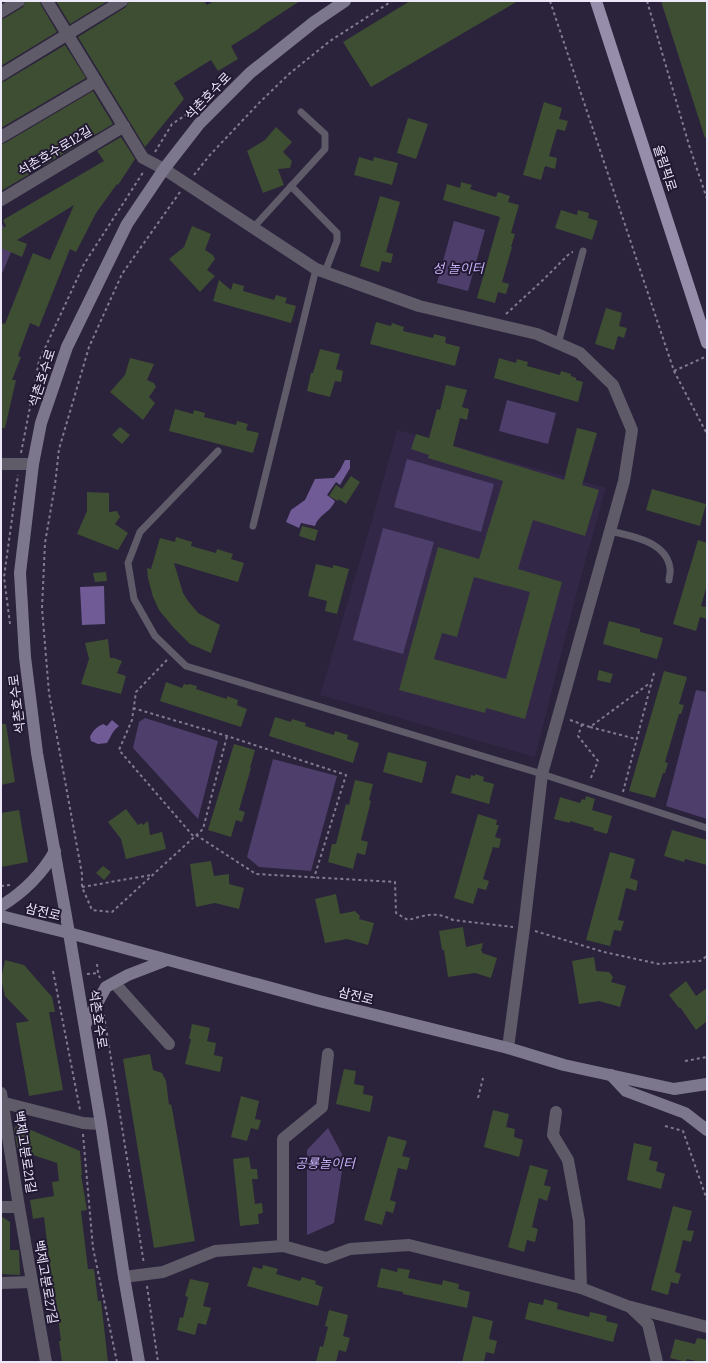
<svg xmlns="http://www.w3.org/2000/svg" width="708" height="1363" viewBox="0 0 708 1363" font-family="Lora,'Noto Sans KR',serif">
	<style>
		.built { fill: #332748 }
		.green { fill: #4e3e6b }
		.water { fill: #705b97 }
		.building { fill: #3e4e32; fill-rule: evenodd }
		.lines { fill: none; stroke-linecap: round; stroke-linejoin: round }
		.path { stroke: #817a91; stroke-width: 2; stroke-dasharray: 3 3; stroke-linecap: butt }
		.lane { stroke: #5f5b68; stroke-width: 7 }
		.street { stroke: #5f5b68; stroke-width: 12 }
		.secondary { stroke: #7d778d; stroke-width: 12 }
		.primary { stroke: #958da9; stroke-width: 12 }
		.labels { text-anchor: middle; dominant-baseline: central; stroke-width: 4; stroke-linejoin: round; paint-order: stroke }
		.street-label { font-size: 13px; fill: #ece7f9; stroke: #211832 }
		.park-label { font-size: 13px; font-style: italic; fill: #c7b0f6; stroke: #211832 }
	</style>
	<rect width="100%" height="100%" fill="#2b223c"/>
	<!-- built -->
	<polygon class="built" points="397,430 606,488 581,576 535,757 320,695 375,510"/>
	<!-- green -->
	<g class="green">
		<polygon points="454,221 485,230 468,291 437,283"/>
		<polygon points="1,222 14,245 1,276"/>
		<polygon points="507,400 556,413 548,444 499,431"/>
		<polygon points="407,459 494,484 481,532 394,507"/>
		<polygon points="383,528 434,542 403,654 353,640"/>
		<polygon points="696,690 707,692 707,819 666,806"/>
		<polygon points="145,718 218,741 198,819 133,748 139,722"/>
		<polygon points="273,759 337,776 311,871 259,867 247,857"/>
		<polygon points="328,1128 344,1158 334,1223 307,1235 307,1150"/>
	</g>
	<!-- water -->
	<g class="water">
		<path d="M345 460H350V468L340 485 336 482 327 495 335 501C330 513 319 514 315 526L301 523 299 528 286 522 291 510 305 500 315 479 334 478 340 470Z"/>
		<polygon points="104,586 105,624 82,625 80,587"/>
		<path d="M112 720 119 726C112 731 111 737 107 743L98 744 91 741 90 737C93 730 97 727 103 724L107 726Z"/>
	</g>
	<!-- building -->
	<g class="building">
		<polygon points="26,1 40,1 41,5 57,32 1,66 1,19 5,18 23,7"/>
		<polygon points="56,1 108,1 70,24"/>
		<polygon points="129,1 204,1 207,5 214,1 300,1 260,27 260,28 231,46 238,59 218,71 211,60 174,83 184,99 145,147 78,37 126,7"/>
		<polygon points="410,1 518,1 371,87 343,42"/>
		<polygon points="661,1 707,1 707,137 705,138"/>
		<polygon points="65,45 86,78 1,128 1,82 5,81"/>
		<polygon points="93,91 113,124 1,191 1,144 5,143"/>
		<polygon points="544,102 562,108 559,119 568,121 565,131 557,129 549,156 557,158 555,169 545,166 541,180 523,175"/>
		<polygon points="408,118 428,124 416,159 397,153"/>
		<polygon points="276,127 292,142 283,152 292,161 290,168 278,169 284,185 263,193 247,151 265,140"/>
		<polygon points="121,137 135,159 118,185 117,184 96,213 76,252 70,249 39,327 30,323 18,356 21,357 12,380 16,380 5,428 1,428 1,323 5,324 33,253 50,260 74,205 17,240 27,244 22,257 1,248 1,229 6,226 3,220 104,161 97,151"/>
		<polygon points="359,157 373,161 374,157 398,163 392,185 354,175"/>
		<polygon points="461,182 472,185 470,189 496,197 498,192 510,196 508,202 519,205 511,233 515,234 511,247 512,247 502,282 509,284 506,294 498,292 495,303 477,298 500,217 443,200 447,184 460,188"/>
		<polygon points="380,196 400,202 386,252 393,254 391,263 382,261 379,272 360,266"/>
		<polygon points="561,210 577,215 578,210 589,213 588,218 598,221 592,240 555,228"/>
		<polygon points="192,226 211,234 205,250 213,255 215,259 207,270 215,276 200,292 169,259 184,247"/>
		<polygon points="219,280 231,290 233,283 244,286 243,291 274,300 276,295 287,298 285,303 296,306 291,323 213,301"/>
		<polygon points="606,308 622,313 619,326 627,328 624,338 618,336 614,350 595,344"/>
		<polygon points="376,322 391,326 392,323 404,327 403,331 433,338 434,334 446,337 445,343 460,347 455,366 370,344"/>
		<polygon points="320,349 340,354 336,369 343,371 341,382 335,381 330,397 307,391 311,373 313,373"/>
		<polygon points="130,358 154,364 147,380 154,383 156,387 149,397 155,403 143,420 110,392 125,375"/>
		<polygon points="499,358 516,363 517,359 528,362 527,366 560,375 561,371 571,374 571,376 576,378 576,380 583,382 578,402 494,378"/>
		<path d="M446 385 467 390 462 407 469 409 467 420 460 418 453 446 564 480 577 428 597 433 582 485 599 490 585 536 533 520 518 569 562 582 525 719 486 708 485 713 399 690 438 547 479 559 503 481 428 458 429 455 411 449 416 434 429 438 437 409 440 410ZM474 577 530 592 506 679 434 659 442 633 457 637Z"/>
		<polygon points="175,409 193,414 194,410 205,413 204,417 236,425 237,421 248,424 246,430 259,433 253,453 169,431"/>
		<polygon points="120,427 130,435 122,444 112,435"/>
		<polygon points="351,476 360,482 346,504 339,499 338,501 329,496 336,485 342,489"/>
		<polygon points="652,489 706,504 700,526 646,510"/>
		<polygon points="87,492 109,493 109,512 117,511 120,517 115,524 128,533 118,550 77,534 87,511"/>
		<polygon points="302,526 318,530 315,541 299,536"/>
		<polygon points="176,537 192,542 191,546 216,553 217,549 233,554 231,559 244,563 238,582 174,563 183,593 188,601 198,613 220,625 211,653 190,644 173,627 159,610 153,597 148,578 147,568 151,569 160,538 175,542"/>
		<polygon points="698,540 707,543 707,585 701,606 707,607 707,619 700,617 696,631 673,624"/>
		<polygon points="316,564 333,568 333,565 349,569 337,614 325,611 327,601 308,596"/>
		<polygon points="106,572 107,581 95,582 93,573"/>
		<polygon points="609,621 640,629 640,632 663,638 657,659 603,644"/>
		<polygon points="108,639 110,658 114,658 122,661 117,673 126,676 121,694 81,684 89,659 85,643"/>
		<polygon points="599,670 613,674 610,683 597,680"/>
		<polygon points="664,671 687,677 679,704 684,705 681,714 679,714 665,762 668,763 665,773 663,773 655,798 629,791"/>
		<polygon points="166,682 182,688 184,684 188,685 189,684 197,686 196,689 227,699 227,696 238,700 237,705 247,709 241,727 160,701"/>
		<polygon points="275,717 291,722 292,719 306,723 305,726 334,735 335,731 348,735 347,739 359,743 353,763 269,736"/>
		<polygon points="1,724 6,724 15,782 1,785"/>
		<polygon points="234,744 255,750 250,768 251,768 239,810 245,812 242,822 236,820 231,837 208,830"/>
		<polygon points="388,752 427,762 422,783 383,772"/>
		<polygon points="475,774 484,777 483,781 494,784 489,804 451,793 456,775 470,779 471,775 475,776"/>
		<polygon points="355,780 373,784 369,800 371,801 361,840 368,842 365,855 357,853 353,869 328,862 332,844 336,844 346,804 349,805"/>
		<polygon points="586,796 595,799 592,810 612,816 607,834 593,830 594,828 570,821 570,823 554,819 560,797 580,803 582,799 585,800"/>
		<polygon points="126,809 138,825 141,823 143,825 148,821 150,835 162,832 166,849 126,859 121,839 108,822"/>
		<polygon points="19,810 28,862 1,867 1,813"/>
		<polygon points="478,814 497,820 496,825 499,825 495,837 501,839 499,848 493,847 483,879 489,881 486,890 478,888 473,904 454,898"/>
		<polygon points="672,830 707,840 707,865 685,859 684,862 664,856"/>
		<polygon points="610,852 635,859 630,878 638,881 636,891 626,888 618,920 624,921 621,931 614,930 610,946 586,940"/>
		<polygon points="211,861 214,876 229,874 229,884 244,888 239,909 215,903 196,907 190,864"/>
		<polygon points="103,866 111,872 104,880 96,873"/>
		<polygon points="336,894 340,914 355,911 360,916 359,919 374,923 368,945 347,939 325,943 315,899"/>
		<polygon points="463,927 466,947 483,943 481,951 482,951 482,953 497,958 491,978 475,973 448,977 444,950 442,950 439,931"/>
		<polygon points="594,957 596,971 609,972 613,977 611,982 626,986 620,1007 599,1001 579,1004 572,961"/>
		<polygon points="5,960 24,965 52,997 55,1012 49,1012 63,1090 29,1096 16,1023 29,1021 5,996 1,979"/>
		<polygon points="686,981 696,996 707,988 707,1021 696,1030 680,1007 679,1008 669,995"/>
		<polygon points="192,1024 210,1028 207,1041 216,1043 214,1055 223,1057 220,1072 185,1064 191,1039 189,1039"/>
		<polygon points="150,1054 153,1070 162,1073 166,1081 169,1105 171,1104 173,1114 195,1241 154,1248 123,1059"/>
		<polygon points="344,1069 356,1071 354,1084 364,1086 363,1094 373,1096 370,1112 336,1104"/>
		<polygon points="241,1096 259,1101 255,1119 261,1120 258,1130 251,1128 247,1141 231,1137"/>
		<polygon points="493,1110 509,1114 506,1127 515,1129 514,1137 523,1140 519,1157 484,1147"/>
		<polygon points="17,1124 80,1151 82,1175 81,1175 87,1210 81,1211 88,1269 94,1269 98,1301 101,1301 108,1362 62,1362 59,1341 61,1341 56,1301 54,1301 44,1217 33,1219 30,1200 54,1196 52,1182 59,1181 57,1163 18,1150 14,1130"/>
		<polygon points="388,1136 407,1141 402,1156 410,1158 407,1170 398,1168 390,1200 396,1202 393,1213 386,1211 382,1225 364,1220"/>
		<polygon points="634,1143 652,1147 649,1160 658,1162 656,1171 665,1174 661,1189 627,1180"/>
		<polygon points="249,1157 251,1169 257,1169 258,1179 252,1179 255,1204 262,1203 263,1213 258,1214 259,1224 240,1226 233,1159"/>
		<polygon points="530,1165 548,1170 544,1185 551,1187 547,1201 539,1198 532,1227 538,1229 535,1242 527,1240 524,1252 508,1247"/>
		<polygon points="673,1206 692,1211 687,1230 694,1231 691,1242 683,1240 675,1272 681,1274 678,1284 671,1282 668,1295 651,1290"/>
		<polygon points="1,1216 10,1222 10,1250 19,1250 20,1275 1,1274"/>
		<polygon points="263,1265 278,1269 276,1274 300,1281 302,1277 316,1281 315,1284 323,1287 318,1306 247,1286 253,1267 262,1269"/>
		<polygon points="381,1268 397,1272 398,1268 410,1270 408,1278 442,1285 443,1280 459,1284 458,1289 470,1292 467,1308 403,1294 403,1292 377,1287"/>
		<polygon points="190,1279 209,1283 203,1306 211,1308 206,1325 198,1323 195,1335 177,1330 180,1317 183,1318 188,1297 185,1296"/>
		<polygon points="544,1299 558,1303 557,1309 589,1317 590,1312 607,1316 606,1321 618,1324 613,1342 525,1319 529,1302 543,1305"/>
		<polygon points="329,1310 348,1315 343,1336 350,1338 346,1352 339,1350 336,1362 316,1362 320,1346 323,1347 328,1327 325,1326"/>
		<polygon points="473,1316 493,1321 489,1339 497,1341 494,1354 486,1352 484,1362 462,1362"/>
		<polygon points="697,1338 707,1340 707,1362 700,1362 687,1359 686,1362 670,1358 675,1339 695,1344"/>
	</g>
	<g class="lines">
		<!-- path -->
		<g class="path">
			<polyline points="550,1 674,371 707,434"/>
			<polyline points="647,1 689,145 707,199"/>
			<polyline points="155,152 172,124 192,111 204,101"/>
			<polyline points="194,175 209,156 259,103 289,74 330,41 392,1"/>
			<polyline points="180,192 122,274 89,347 59,449 55,485 45,543 42,608 49,693 82,874 82,887 92,910 112,912 203,829 227,736"/>
			<polyline points="506,314 543,280 570,253 573,252"/>
			<polyline points="674,371 707,356"/>
			<polyline points="21,453 39,361 84,264 144,171"/>
			<polyline points="10,624 4,577 18,475"/>
			<polyline points="167,660 136,692 132,720 119,750 194,837"/>
			<polyline points="133,708 227,736 346,775 314,878"/>
			<polyline points="570,720 590,727 650,683"/>
			<polyline points="582,724 578,736 598,761 590,780"/>
			<polyline points="590,727 636,739"/>
			<polyline points="623,792 654,673"/>
			<path d="M196 835 256 874 395 882 396 913 408 920C427 915 435 911 453 920L513 927"/>
			<polyline points="1,886 10,885"/>
			<polyline points="82,887 151,875"/>
			<polyline points="535,931 604,952 659,964 700,961 707,956"/>
			<polyline points="97,964 98,973 100,978"/>
			<polyline points="53,971 80,1110"/>
			<polyline points="87,974 98,973"/>
			<polyline points="104,1015 144,1264"/>
			<polyline points="685,1061 707,1057"/>
			<polyline points="478,1098 483,1078"/>
			<polyline points="665,1126 683,1131 707,1200"/>
			<polyline points="83,1134 93,1248 117,1362"/>
			<polyline points="147,1286 158,1362"/>
		</g>
		<!-- lane -->
		<g class="lane">
			<polyline points="291,186 337,233 337,241 325,272"/>
			<polyline points="253,228 325,149 325,134 301,112"/>
			<polyline points="558,344 583,251"/>
			<polyline points="218,451 140,532 128,563 134,599 155,636 186,666 542,774 707,828"/>
			<polyline points="253,526 316,269"/>
			<path d="M610 531C631 536 666 541 670 568 671 572 669 577 669 580"/>
		</g>
		<!-- street -->
		<g class="street">
			<polyline points="47,1 143,158 164,169 316,269 419,306 537,334 580,353 613,385 632,430 624,481 542,774 524,928 508,1048"/>
			<polyline points="1,12 19,1"/>
			<polyline points="1,75 122,1"/>
			<polyline points="1,137 96,81"/>
			<polyline points="1,200 124,126"/>
			<polyline points="1,464 33,464"/>
			<polyline points="118,987 169,1044"/>
			<polyline points="1,1093 19,1207 46,1362"/>
			<polyline points="1,1102 83,1123 101,1124"/>
			<polyline points="556,1112 553,1135 568,1160 579,1221 581,1288"/>
			<polyline points="1,1207 19,1207"/>
			<polyline points="283,1246 283,1139 322,1107 328,1054"/>
			<polyline points="124,1277 163,1272 215,1251 283,1246 326,1258 350,1249 409,1245 581,1288 630,1307 648,1324 657,1362"/>
			<polyline points="1,1283 32,1282"/>
			<polyline points="631,1307 707,1327"/>
		</g>
		<!-- secondary -->
		<g class="secondary">
			<path d="M1 906C24 892 42 874 55 851"/>
			<polyline points="1,916 69,933 319,1001 508,1048 564,1065 674,1089 707,1084"/>
			<polyline points="85,1025 106,987 128,975 167,960"/>
			<polyline points="611,1075 626,1091 685,1113 707,1130"/>
			<polyline points="139,1362 124,1277 101,1124 69,933 37,753 25,657 20,573 33,464 41,423 67,347 127,224 164,169 199,124 250,73 314,22 345,1"/>
		</g>
		<!-- primary -->
		<polyline class="primary" points="596,1 707,343"/>
	</g>
	<g class="labels">
		<!-- street labels -->
		<g class="street-label">
			<text transform="translate(208 96) rotate(-46)">석촌호수로</text>
			<text transform="translate(55 151) rotate(-31)">석촌호수로12길</text>
			<text transform="translate(665 168) rotate(72)">올림픽로</text>
			<text transform="translate(42 378) rotate(-72)">석촌호수로</text>
			<text transform="translate(17 704) rotate(-97)">석촌호수로</text>
			<text transform="translate(43 912) rotate(14)">삼전로</text>
			<text transform="translate(356 996) rotate(14)">삼전로</text>
			<text transform="translate(98 1019) rotate(81)">석촌호수로</text>
			<text transform="translate(25 1152) rotate(81)">백제고분로21길</text>
			<text transform="translate(46 1282) rotate(80)">백제고분로27길</text>
		</g>
		<!-- park labels -->
		<g class="park-label">
			<text x="458" y="268">성 놀이터</text>
			<text x="325" y="1163">공룡놀이터</text>
		</g>
	</g>
	<!-- border -->
	<rect width="708" height="1363" fill="none" stroke="#ece7f9" stroke-width="4"/>
</svg>
